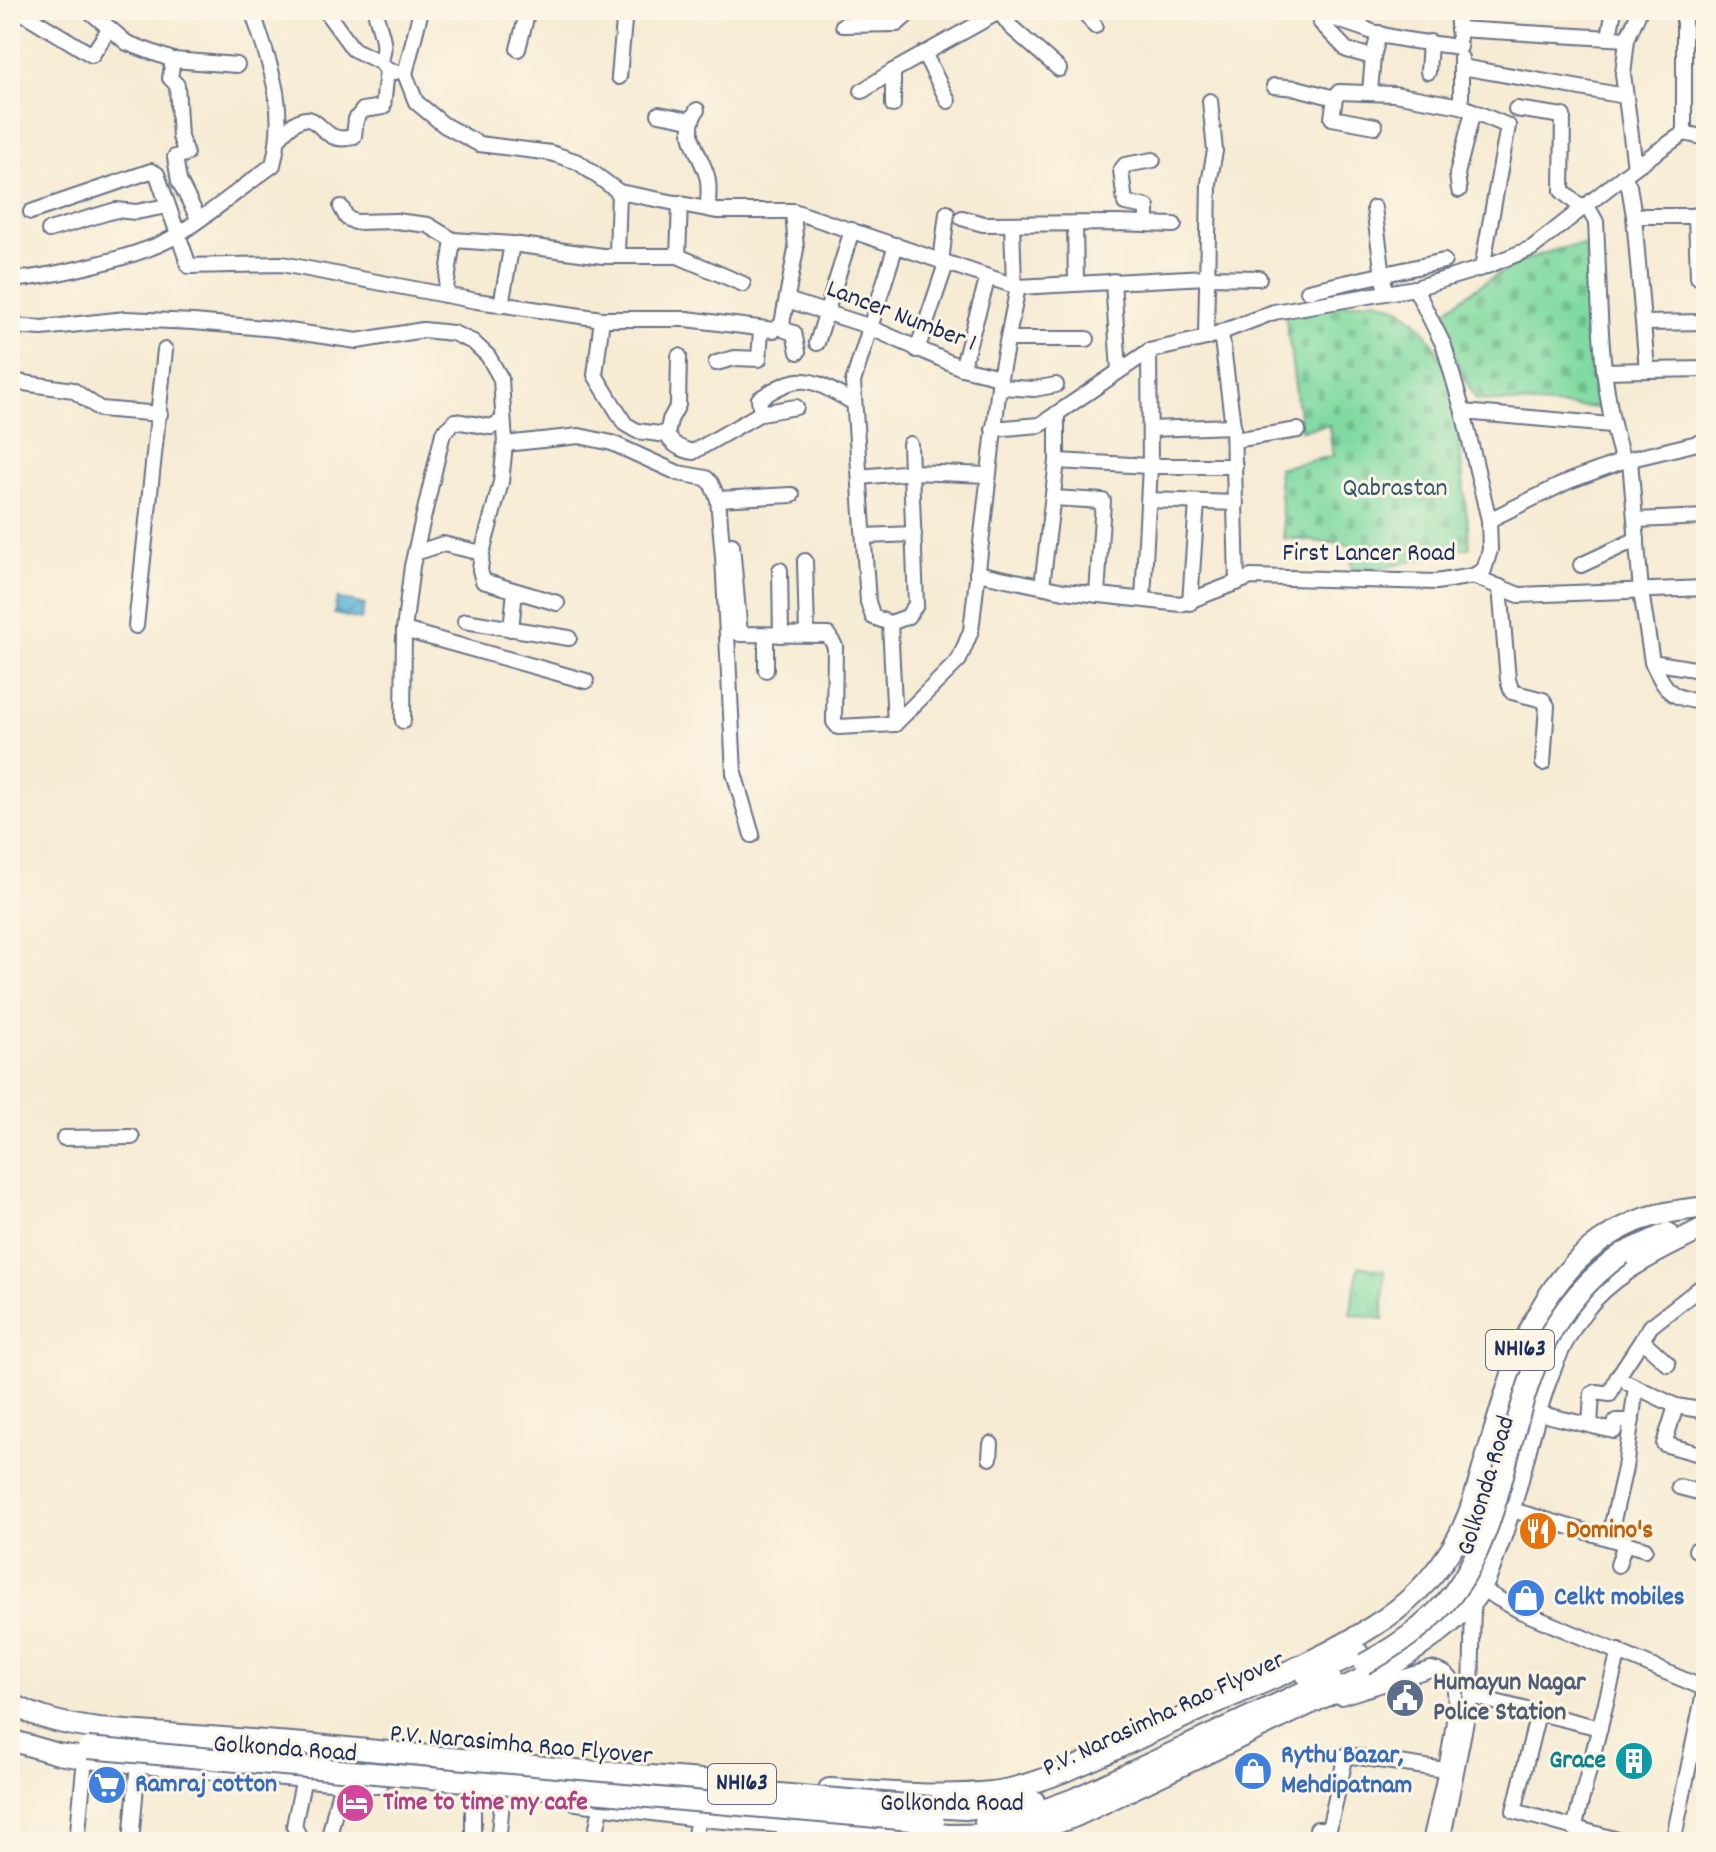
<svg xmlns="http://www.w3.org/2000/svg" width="1716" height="1852" viewBox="0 0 1716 1852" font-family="Dekko,sans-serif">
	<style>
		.cemetery { fill: url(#cemetery-stones); stroke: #4e8480; stroke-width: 2 }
		.park { fill: url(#park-tufts); stroke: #4e8480; stroke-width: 2 }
		.water { fill: url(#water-waves); stroke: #3a719a; stroke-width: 2 }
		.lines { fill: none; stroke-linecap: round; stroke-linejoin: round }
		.minor-casing { stroke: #687187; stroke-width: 18 }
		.highway-casing { stroke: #687187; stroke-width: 24 }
		.minor { stroke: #fff; stroke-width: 14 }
		.highway { stroke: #fff; stroke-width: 20 }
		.highway-bridge-casing { stroke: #687187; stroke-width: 24; stroke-linecap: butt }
		.highway-bridge { stroke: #fff; stroke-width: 20 }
		.labels { text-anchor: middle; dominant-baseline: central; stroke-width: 6; stroke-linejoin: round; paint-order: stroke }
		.shield { fill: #fcf5e5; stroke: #5e6a86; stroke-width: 2 }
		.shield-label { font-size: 24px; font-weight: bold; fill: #1b2f5e }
		.street-label { font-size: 26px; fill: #1b2f5e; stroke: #fcf5e5 }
		.park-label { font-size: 26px; fill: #345a6f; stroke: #fcf5e5 }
		.food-label { font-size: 26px; font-weight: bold; fill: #c56008; stroke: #fcf5e5; text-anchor: start }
		.shop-label { font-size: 26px; font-weight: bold; fill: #366cbe; stroke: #fcf5e5; text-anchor: start }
		.service-label { font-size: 26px; font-weight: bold; fill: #4e5e75; stroke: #fcf5e5; text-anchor: start }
		.culture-label { font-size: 26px; font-weight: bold; fill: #0d838f; stroke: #fcf5e5; text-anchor: end }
		.hotel-label { font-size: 26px; font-weight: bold; fill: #b23c85; stroke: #fcf5e5; text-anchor: start }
	</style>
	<defs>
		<pattern id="cemetery-stones" width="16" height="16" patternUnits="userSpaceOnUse" patternTransform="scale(2)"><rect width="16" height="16" fill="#80daa1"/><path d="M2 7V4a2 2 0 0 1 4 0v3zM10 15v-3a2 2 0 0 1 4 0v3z" fill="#6ebb8d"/></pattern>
		<pattern id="park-tufts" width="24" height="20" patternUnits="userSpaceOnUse" patternTransform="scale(2)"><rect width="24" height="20" fill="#80daa1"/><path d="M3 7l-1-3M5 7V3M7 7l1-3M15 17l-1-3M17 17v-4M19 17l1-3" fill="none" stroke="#6ebb8d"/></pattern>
		<pattern id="water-waves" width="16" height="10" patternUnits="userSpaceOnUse" patternTransform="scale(2)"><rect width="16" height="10" fill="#59b3d6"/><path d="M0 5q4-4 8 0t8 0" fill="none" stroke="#4992b1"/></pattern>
	</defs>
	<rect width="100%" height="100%" fill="#fcf5e5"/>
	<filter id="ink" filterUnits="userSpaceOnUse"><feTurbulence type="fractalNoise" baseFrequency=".0125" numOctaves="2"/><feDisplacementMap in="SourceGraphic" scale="16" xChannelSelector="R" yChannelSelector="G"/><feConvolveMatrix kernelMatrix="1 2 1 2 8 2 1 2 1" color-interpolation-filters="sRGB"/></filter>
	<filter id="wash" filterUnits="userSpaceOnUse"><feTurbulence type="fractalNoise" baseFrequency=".006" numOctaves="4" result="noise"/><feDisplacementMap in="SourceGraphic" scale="32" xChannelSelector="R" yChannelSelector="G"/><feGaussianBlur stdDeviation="1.8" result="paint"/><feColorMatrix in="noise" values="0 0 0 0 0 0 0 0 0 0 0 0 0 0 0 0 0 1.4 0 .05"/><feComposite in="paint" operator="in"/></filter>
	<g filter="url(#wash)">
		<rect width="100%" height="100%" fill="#f6ebd3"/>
		<!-- cemetery -->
		<g class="cemetery">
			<path d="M1584 245 1589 269 1599 408 1476 400 1454 356 1443 313C1480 282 1535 248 1584 245Z"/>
			<polygon points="1377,300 1402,309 1420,325 1434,345 1453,384 1470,547 1384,568 1351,568 1352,545 1284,538 1278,468 1333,456 1329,425 1301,430 1285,312"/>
		</g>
		<!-- park -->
		<polygon class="park" points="1359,1266 1384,1270 1383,1319 1350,1314"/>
		<!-- water -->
		<polygon class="water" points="337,598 365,605 361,620 334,614"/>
	</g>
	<g filter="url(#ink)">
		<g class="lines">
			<defs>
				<g id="minor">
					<polyline points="18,10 92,55 109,29"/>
					<polyline points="88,10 127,43 173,60 237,65"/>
					<polyline points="329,10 329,16 353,49 380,62 387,70 395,72"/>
					<path d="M375 10C378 28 389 44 380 62"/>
					<polyline points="421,10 405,74 416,102 444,125 479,144 551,153 578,162 619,192 717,211 793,211 1018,287 1206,277 1259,278"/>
					<polyline points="998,10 1011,27 1059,69"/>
					<polyline points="1083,10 1095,26"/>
					<path d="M1357 10C1358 17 1358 23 1364 28 1380 39 1439 44 1460 47"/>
					<polyline points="1457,10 1459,38"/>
					<polyline points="843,25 897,24 913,10"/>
					<polyline points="1365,29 1326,16 1321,23 1347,50 1373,57"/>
					<polyline points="1458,29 1627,39"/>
					<polyline points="1609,37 1614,10"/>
					<polyline points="518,49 528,10"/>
					<polyline points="924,53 948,101"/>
					<polyline points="173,60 170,78 177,85 180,137 186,154 175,157 179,181 198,218"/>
					<polyline points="1462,67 1625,96"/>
					<polyline points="893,71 893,105"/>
					<polyline points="1428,72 1430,42"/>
					<polyline points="619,77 625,10"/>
					<polyline points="1274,86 1297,88 1335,98 1339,92 1394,94 1461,106 1508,126 1482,268"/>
					<polyline points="862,91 893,71 999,12"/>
					<polyline points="1370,92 1373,57 1379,33"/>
					<polyline points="1335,98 1332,118 1375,126"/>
					<polyline points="1461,106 1461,58"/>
					<path d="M1516 109 1563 116 1562 191 1577 204 1587 206 1596 222C1600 302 1598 385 1623 461"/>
					<path d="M697 110C681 134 700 152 707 176 710 185 708 198 708 208"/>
					<polyline points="659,114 690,120"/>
					<polyline points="10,119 10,125"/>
					<polyline points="1684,133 1684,10"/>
					<path d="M280 137C321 90 315 151 354 136L356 119 363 110 383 107 387 70"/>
					<polyline points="1635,167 1623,74 1627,39 1640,10"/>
					<polyline points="1624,176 1629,186 1634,216 1647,370 1706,369"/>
					<polyline points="1459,190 1457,174 1473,111"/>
					<polyline points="341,207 347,218 355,222 396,221 428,225 453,240 512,244 603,256 678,256 743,284"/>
					<polyline points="1374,208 1384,283"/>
					<polyline points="31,212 151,171 157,174 189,266 282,264 477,301 602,319 687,319 774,330 782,324 796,249 793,211"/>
					<polyline points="1696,215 1698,277"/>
					<polyline points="1634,216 1706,216"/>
					<polyline points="962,218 983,224 1116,223 1174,225"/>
					<polyline points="1147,223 1147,207 1125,203 1121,170 1125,165 1153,160"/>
					<polyline points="1012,224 1014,285"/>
					<polyline points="1075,224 1076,282"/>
					<polyline points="49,230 116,210 136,212 167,206"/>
					<polyline points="896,245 853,382 868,602 873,617 890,623 907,617 916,605 910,444"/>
					<polyline points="617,254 619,192"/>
					<polyline points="678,256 680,203"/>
					<polyline points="941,262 947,213"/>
					<path d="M10 280C50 277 145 256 177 235 210 214 241 188 273 165 288 105 270 66 252 10"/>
					<polyline points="1113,281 1119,371"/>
					<polyline points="1415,288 1444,346 1463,412 1489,520"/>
					<polyline points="1308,291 1444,261"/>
					<polyline points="445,295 453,240"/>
					<polyline points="787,300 862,324 962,368 1000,377"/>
					<polyline points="501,305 512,244"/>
					<path d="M602 319 595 375 625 424 637 431 667 435C672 445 683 450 693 452L761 413 796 407"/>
					<polyline points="1645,323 1706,322"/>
					<polyline points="782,324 785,330 794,333 798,352"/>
					<polyline points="10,326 42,328 126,319 193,322 276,329 357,341 423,330 453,333 473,342 488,356 501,379 505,444 501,482 482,553 480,570 483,581 557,603"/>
					<polyline points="1221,332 1233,426 1237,583"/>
					<polyline points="1206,338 1209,183 1215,151 1210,101"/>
					<polyline points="1009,339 1087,339"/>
					<polyline points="817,343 852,230"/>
					<polyline points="917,350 946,264"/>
					<polyline points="716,363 735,358 759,359 761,330"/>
					<polyline points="962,368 988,277"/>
					<polyline points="1604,371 1647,370"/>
					<polyline points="10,381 73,390 100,409 160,414"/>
					<polyline points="999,387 1034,389 1056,385"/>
					<polyline points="1463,412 1611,425"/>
					<path d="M761 413 759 399C803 370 811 379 854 403"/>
					<polyline points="993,429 1040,425 1149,351 1206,338 1274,312 1415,288 1482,268 1532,248 1635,167 1684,133 1706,138"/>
					<polyline points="1150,429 1233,426"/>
					<polyline points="667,435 670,420 678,405 679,356"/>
					<polyline points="1234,440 1298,430"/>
					<polyline points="505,444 579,436 612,443 678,473 706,478 711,483 718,499 723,557 734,773 752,835"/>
					<polyline points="1630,460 1641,591 1652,662 1706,671"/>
					<polyline points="1057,461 1150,466 1235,466"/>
					<polyline points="860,477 913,472 988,475"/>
					<polyline points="1053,498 1103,501 1097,595"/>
					<polyline points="718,499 792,495"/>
					<polyline points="1149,500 1236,503"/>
					<polyline points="1636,520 1706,517"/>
					<polyline points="864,536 914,534"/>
					<polyline points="732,545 740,634 828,635 835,646 834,722 838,727 895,724 959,660 971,631 1000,377 1018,287"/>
					<polyline points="415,553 443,544 482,553"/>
					<polyline points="805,561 807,634"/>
					<polyline points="1581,565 1637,539"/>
					<polyline points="780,570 781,635"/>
					<polyline points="977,573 1064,591 1181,604 1251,577 1436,582 1473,576 1484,570 1490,550 1489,520 1569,481 1623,461 1706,441"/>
					<polyline points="1473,576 1519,595 1706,588"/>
					<polyline points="1042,586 1057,461 1057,413"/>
					<polyline points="1500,587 1508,680 1512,692 1543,700 1547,706 1543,763"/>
					<polyline points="1143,599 1150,466 1149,351"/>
					<polyline points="1190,603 1197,502"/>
					<polyline points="465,621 569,638"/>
					<polyline points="890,623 895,724"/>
					<polyline points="136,626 165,350"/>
					<polyline points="511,629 515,591"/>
					<polyline points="404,630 586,681"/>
					<path d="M1652 662C1668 695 1670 697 1706 703"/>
					<polyline points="766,670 766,636"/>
					<polyline points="403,721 404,630 412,566 443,433 455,421 491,427 502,421"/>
					<polyline points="64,1138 132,1137"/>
					<polyline points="1642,1340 1668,1364"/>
					<polyline points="1628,1383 1676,1406 1706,1411"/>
					<polyline points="1676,1406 1664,1444 1703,1455"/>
					<polyline points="1537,1413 1614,1431 1616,1421 1632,1421"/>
					<polyline points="1590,1425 1592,1394 1596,1392 1610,1394 1617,1378 1651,1326 1706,1283"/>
					<polyline points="990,1458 991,1444"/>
					<polyline points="1679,1487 1706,1494"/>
					<polyline points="1502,1507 1645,1549"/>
					<polyline points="1609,1538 1625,1468 1636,1387"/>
					<polyline points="1696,1550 1706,1553"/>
					<polyline points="1618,1565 1625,1543"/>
					<polyline points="1481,1589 1520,1611 1706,1689"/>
					<polyline points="1471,1696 1600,1728"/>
					<path d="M1341 1697 1431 1669C1440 1671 1447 1673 1452 1681 1465 1702 1436 1814 1430 1842"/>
					<polyline points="1538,1713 1514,1811 1625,1842"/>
					<polyline points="1574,1829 1619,1651"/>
					<polyline points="77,1842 85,1758"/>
					<polyline points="131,1842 138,1763"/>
					<polyline points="295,1842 298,1834 294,1826 304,1777"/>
					<polyline points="328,1842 342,1780"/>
					<polyline points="473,1842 473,1790"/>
					<polyline points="498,1842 503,1792"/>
					<polyline points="594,1842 602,1803"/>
					<polyline points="694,1842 698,1816"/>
					<polyline points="782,1842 786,1823"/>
					<polyline points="1315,1842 1317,1829 1329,1829 1346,1755 1445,1770"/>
					<polyline points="1442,1842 1471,1696 1473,1601"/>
					<polyline points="1673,1842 1705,1688"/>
				</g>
				<g id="highway">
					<polyline points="1622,1254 1668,1233"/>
					<polyline points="1307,1677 1358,1653"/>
					<path d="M10 1703C38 1719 68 1725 99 1729L305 1744 586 1771 753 1784"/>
					<polyline points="10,1740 58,1754 85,1758 378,1783"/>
					<path d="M829 1789C883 1792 938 1798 992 1792 1050 1785 1130 1741 1184 1717 1247 1688 1316 1664 1375 1625 1404 1607 1429 1583 1448 1554 1468 1525 1476 1492 1486 1459 1515 1364 1535 1266 1635 1222 1657 1213 1682 1210 1706 1207"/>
					<path d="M577 1800 698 1816 950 1835 1016 1834 1037 1830 1076 1816 1395 1663C1422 1645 1450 1627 1471 1602 1485 1587 1490 1566 1497 1547 1527 1471 1532 1379 1581 1312 1612 1270 1661 1250 1706 1227"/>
					<polyline points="931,1807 965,1809 1034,1801"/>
					<polyline points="985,1822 1027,1816 1074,1799 1331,1679"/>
				</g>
			</defs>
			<!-- minor casing -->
			<use href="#minor" class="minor-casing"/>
			<!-- highway casing -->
			<use href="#highway" class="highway-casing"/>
			<!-- minor -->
			<use href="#minor" class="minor"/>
			<!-- highway -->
			<use href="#highway" class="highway"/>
			<defs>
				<g id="highway-bridge">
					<path d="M1364 1664C1402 1644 1437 1619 1461 1582 1480 1552 1491 1520 1500 1486 1526 1391 1537 1315 1622 1254"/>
					<polyline points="88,1748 934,1822"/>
					<polyline points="731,1790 931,1807"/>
				</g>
			</defs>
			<!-- highway-bridge casing -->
			<use href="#highway-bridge" class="highway-bridge-casing"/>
			<!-- highway-bridge -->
			<use href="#highway-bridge" class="highway-bridge"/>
		</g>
	</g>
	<!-- icons -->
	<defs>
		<symbol id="restaurant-disc" viewBox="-11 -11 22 22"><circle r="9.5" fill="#e8710a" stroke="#fcf5e5"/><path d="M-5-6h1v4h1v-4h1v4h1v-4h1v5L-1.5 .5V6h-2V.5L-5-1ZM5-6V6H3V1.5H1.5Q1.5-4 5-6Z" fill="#fff"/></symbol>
		<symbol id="shop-disc" viewBox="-11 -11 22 22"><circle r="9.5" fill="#3f7fe0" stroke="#fcf5e5"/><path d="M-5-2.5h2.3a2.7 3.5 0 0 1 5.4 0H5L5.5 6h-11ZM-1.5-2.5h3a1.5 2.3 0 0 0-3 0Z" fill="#fff"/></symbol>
		<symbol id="civic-disc" viewBox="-11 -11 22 22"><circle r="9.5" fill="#5c6f8a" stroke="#fcf5e5"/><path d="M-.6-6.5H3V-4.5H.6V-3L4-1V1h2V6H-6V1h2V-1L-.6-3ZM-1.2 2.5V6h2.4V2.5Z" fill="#fff"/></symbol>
		<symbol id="building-disc" viewBox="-11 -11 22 22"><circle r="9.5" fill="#0f9aa8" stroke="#fcf5e5"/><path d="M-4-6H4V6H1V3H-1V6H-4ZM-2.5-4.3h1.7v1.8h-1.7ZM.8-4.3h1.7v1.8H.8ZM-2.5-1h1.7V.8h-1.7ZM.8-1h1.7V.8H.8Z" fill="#fff"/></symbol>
		<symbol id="supermarket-disc" viewBox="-11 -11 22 22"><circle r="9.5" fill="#3f7fe0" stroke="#fcf5e5"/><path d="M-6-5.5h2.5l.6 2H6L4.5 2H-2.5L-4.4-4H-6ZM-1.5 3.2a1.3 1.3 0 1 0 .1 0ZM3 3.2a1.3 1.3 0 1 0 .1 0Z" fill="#fff"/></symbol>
		<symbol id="hotel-disc" viewBox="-11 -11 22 22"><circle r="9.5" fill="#d1479c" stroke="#fcf5e5"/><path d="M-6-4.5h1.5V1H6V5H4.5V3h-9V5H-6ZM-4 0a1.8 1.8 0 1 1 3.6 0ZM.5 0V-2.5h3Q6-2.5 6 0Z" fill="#fff"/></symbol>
	</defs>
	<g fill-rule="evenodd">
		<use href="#restaurant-disc" x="1516" y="1509" width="44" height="44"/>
		<use href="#shop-disc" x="1504" y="1576" width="44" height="44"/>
		<use href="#civic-disc" x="1383" y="1676" width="44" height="44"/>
		<use href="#building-disc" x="1612" y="1739" width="44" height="44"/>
		<use href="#shop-disc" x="1231" y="1749" width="44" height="44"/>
		<use href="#supermarket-disc" x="85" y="1763" width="44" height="44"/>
		<use href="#hotel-disc" x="333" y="1781" width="44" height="44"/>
	</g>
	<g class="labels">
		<!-- shield labels -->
		<g class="shield">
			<rect x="1486" y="1330" width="68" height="40" rx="6"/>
			<rect x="708" y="1764" width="68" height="40" rx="6"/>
		</g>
		<g class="shield-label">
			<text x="1520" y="1350">NH163</text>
			<text x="742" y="1784">NH163</text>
		</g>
		<!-- street labels -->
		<g class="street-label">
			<text transform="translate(901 317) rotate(21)">Lancer Number 1</text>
			<text x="1369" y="554">First Lancer Road</text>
			<text transform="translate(1487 1486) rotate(-73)">Golkonda Road</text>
			<text transform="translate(1164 1715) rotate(-25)">P.V. Narasimha Rao Flyover</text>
			<text transform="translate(521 1746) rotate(5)">P.V. Narasimha Rao Flyover</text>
			<text transform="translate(285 1750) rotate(4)">Golkonda Road</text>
			<text x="952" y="1804">Golkonda Road</text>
		</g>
		<!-- park labels -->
		<g class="park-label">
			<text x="1395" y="489">Qabrastan</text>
		</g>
		<!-- food labels -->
		<g class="food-label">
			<text x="1566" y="1531">Domino's</text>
		</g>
		<!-- shop labels -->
		<g class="shop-label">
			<text x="1554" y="1598">Celkt mobiles</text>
			<text x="1281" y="1756">Rythu Bazar,<tspan x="1281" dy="30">Mehdipatnam</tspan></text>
			<text x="135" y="1785">Ramraj cotton</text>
		</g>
		<!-- service labels -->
		<g class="service-label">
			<text x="1433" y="1683">Humayun Nagar<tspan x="1433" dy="30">Police Station</tspan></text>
		</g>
		<!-- culture labels -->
		<g class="culture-label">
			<text x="1606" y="1761">Grace</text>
		</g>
		<!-- hotel labels -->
		<g class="hotel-label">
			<text x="383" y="1803">Time to time my cafe</text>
		</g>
	</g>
	<!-- margin -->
	<rect width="1716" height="1852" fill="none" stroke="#fcf5e5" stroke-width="40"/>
</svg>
